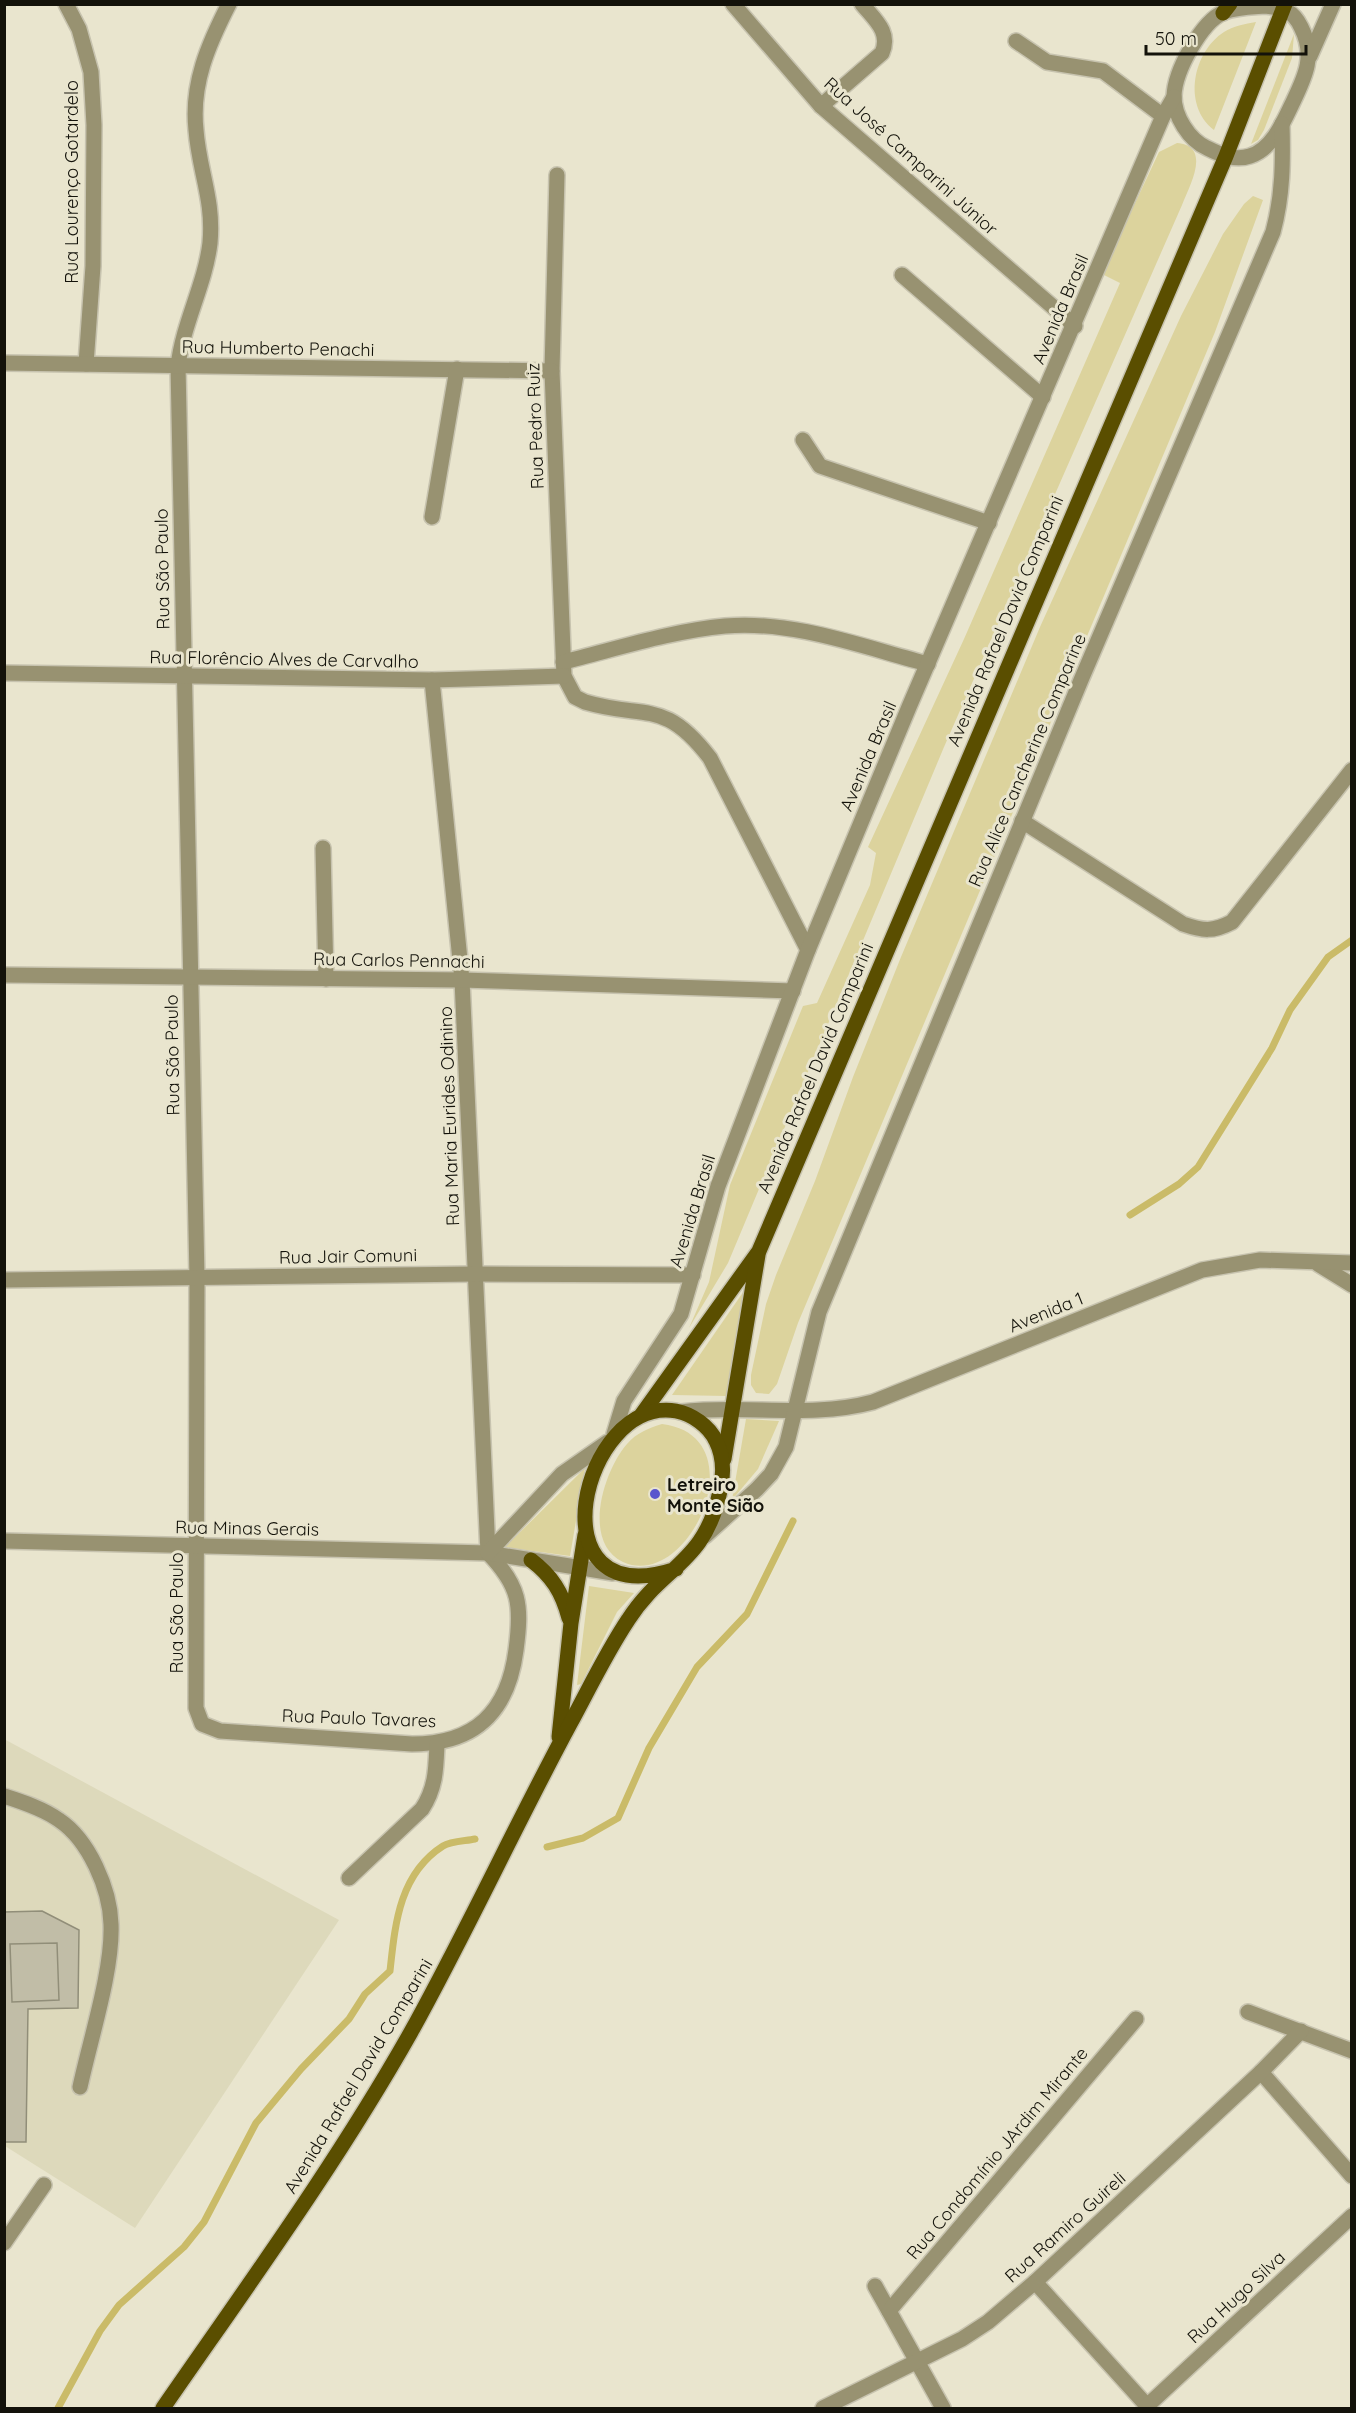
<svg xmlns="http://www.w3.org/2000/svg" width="1356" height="2413" viewBox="0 0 1356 2413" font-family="Quicksand,sans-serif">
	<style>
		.built { fill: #ddd9bb }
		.green { fill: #dcd39d }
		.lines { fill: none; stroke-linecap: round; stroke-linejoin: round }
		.stream { stroke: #cabb68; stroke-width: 7 }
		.building { fill: #c1bda7; stroke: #918e79; stroke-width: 1.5 }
		.minor-casing { stroke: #c7c3af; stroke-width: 18 }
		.major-casing { stroke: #c7c3af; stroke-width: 18 }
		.minor { stroke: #989271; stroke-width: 15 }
		.major { stroke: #5a4e00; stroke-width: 15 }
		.poi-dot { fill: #5956cd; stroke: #e9e5ce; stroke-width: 2 }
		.labels { text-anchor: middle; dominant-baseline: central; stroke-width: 6; stroke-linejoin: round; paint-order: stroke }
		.street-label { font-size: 18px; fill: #13120a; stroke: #e9e5ce }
		.poi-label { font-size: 18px; font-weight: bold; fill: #13120a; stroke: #e9e5ce; text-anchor: start }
	</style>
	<rect width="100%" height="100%" fill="#e9e5ce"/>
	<!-- built -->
	<polygon class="built" points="4,1739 339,1920 135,2228 5,2146"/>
	<!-- green -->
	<g class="green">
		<path d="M1256 22 1214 130C1182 105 1193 52 1224 32 1233 26 1245 24 1256 22Z"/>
		<polygon points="1294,34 1292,58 1264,130 1258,140 1251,144"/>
		<path d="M1177 143C1212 146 1190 185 1182 205L944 747 728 1263 689 1328 709 1282 730 1185 803 1006 817 1003 870 885 876 853 868 847 964 639 1120 283 1102 274 1159 152Z"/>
		<polygon points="1253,196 1263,200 1215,332 798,1323 777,1384 769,1394 756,1393 751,1385 751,1375 766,1304 776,1275 815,1181 853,1077 901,957 1040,627 1181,316 1223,234 1244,204"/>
		<polygon points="746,1288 727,1396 672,1395"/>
		<polygon points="746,1419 779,1421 758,1469 732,1500"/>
		<path d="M662 1424C759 1436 689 1592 623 1562 581 1542 604 1470 627 1444 636 1433 649 1428 662 1424Z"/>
		<polygon points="585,1468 570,1556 505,1547"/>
		<polygon points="589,1586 634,1593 617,1612 581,1684 577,1685"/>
	</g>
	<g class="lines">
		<!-- stream -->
		<g class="stream">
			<polyline points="1130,1215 1179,1184 1198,1167 1272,1048 1290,1010 1328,957 1352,940"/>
			<polyline points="547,1847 583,1838 618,1818 649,1748 697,1667 747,1614 793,1521"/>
			<path d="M58 2408 100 2331 119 2305 184 2247 204 2222 256 2123 301 2069 349 2019 365 1994 390 1971C395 1925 399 1874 443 1846 451 1841 466 1841 475 1839"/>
		</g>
	</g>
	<!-- building -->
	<g class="building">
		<polygon points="42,1911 79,1930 78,2008 28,2009 26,2142 4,2142 4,1912"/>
		<polygon points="57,1943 59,2000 12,2002 10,1944"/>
	</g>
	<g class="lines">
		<defs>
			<g id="minor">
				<polyline points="66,4 79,29 91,72 94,125 93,266 86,364"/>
				<path d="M229 4C208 45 191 84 196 130 199 171 214 199 210 243 205 285 183 323 178 366L197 1277 196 1708 202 1724 220 1731 412 1744C475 1744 508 1712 516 1650 522 1605 520 1586 488 1553"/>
				<polyline points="733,4 821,106 1075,326"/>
				<path d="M1265 6C1283 8 1293 10 1301 27 1316 56 1305 77 1292 104 1283 123 1272 149 1250 156 1235 161 1221 155 1207 148 1189 140 1174 116 1174 96 1175 71 1201 22 1224 12 1237 7 1252 7 1265 6Z"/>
				<polyline points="1016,41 1047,62 1103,71 1163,116"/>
				<polyline points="1310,56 1333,4"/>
				<path d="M821 106 882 53C891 32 875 20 862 4"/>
				<path d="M557 175 552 371 564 676 575 697 585 702C646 720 664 698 710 758L808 950"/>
				<polyline points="902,275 1043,397"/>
				<polyline points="4,363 552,371"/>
				<polyline points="803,440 820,466 989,523"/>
				<polyline points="432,517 457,369"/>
				<path d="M563 662C616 649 671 631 725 626 793 620 863 647 928 664"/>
				<polyline points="4,673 432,680 564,676"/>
				<polyline points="432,680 462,980 488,1553"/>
				<path d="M1022 821 1183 924C1203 931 1213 932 1232 922L1352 770"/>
				<polyline points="323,848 326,979"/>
				<polyline points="4,975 462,980 793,991"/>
				<polyline points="1318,1264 1352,1285"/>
				<polyline points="4,1280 475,1274 693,1275"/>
				<path d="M681 1412C746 1404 809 1419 873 1402L1202 1270 1260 1260 1352 1263"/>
				<polyline points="614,1434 624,1401 681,1314 718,1186 808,950 909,707 1163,116 1174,97"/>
				<path d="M705 1536 757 1489 771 1474 786 1447 819 1312 1081 680 1273 232C1283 195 1283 161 1282 124"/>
				<polyline points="4,1541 488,1553 613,1573"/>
				<polyline points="488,1553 562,1474 608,1442"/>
				<path d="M4 1796C23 1802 44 1809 59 1820 89 1840 110 1889 111 1924 113 1970 90 2040 80 2087"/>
				<path d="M349 1878 422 1809C436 1788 436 1768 437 1744"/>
				<polyline points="1248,2012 1352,2051"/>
				<polyline points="1261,2072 1352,2176"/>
				<polyline points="4,2243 44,2185"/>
				<polyline points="1035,2282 1149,2408"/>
				<polyline points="875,2286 943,2408"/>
				<polyline points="889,2311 1136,2019"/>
				<polyline points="1147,2406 1352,2216"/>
				<polyline points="823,2408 962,2339 988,2322 1035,2282 1261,2072 1301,2031"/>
			</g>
			<g id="major">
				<polyline points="1223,13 1230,4"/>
				<polyline points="642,1414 759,1251 1226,156 1285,4"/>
				<polyline points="724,1459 758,1255"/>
				<path d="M531 1560C552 1576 562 1592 569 1618"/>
				<polyline points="559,1737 571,1623 585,1535"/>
				<path d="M163 2408C248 2285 337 2163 411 2032 467 1931 515 1826 570 1724 589 1689 606 1653 628 1620 662 1566 705 1564 720 1491 724 1474 724 1457 716 1441 709 1426 692 1414 676 1411 582 1395 530 1617 676 1569"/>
			</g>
		</defs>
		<!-- minor casing -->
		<use href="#minor" class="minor-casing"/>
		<!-- major casing -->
		<use href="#major" class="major-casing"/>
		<!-- minor -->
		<use href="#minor" class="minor"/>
		<!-- major -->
		<use href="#major" class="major"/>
	</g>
	<!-- markers -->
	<circle class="poi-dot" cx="655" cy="1494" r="6"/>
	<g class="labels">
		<!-- street labels -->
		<g class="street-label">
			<text transform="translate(911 156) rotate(42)">Rua José Camparini Júnior</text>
			<text transform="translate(71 182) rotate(-90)">Rua Lourenço Gotardelo</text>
			<text transform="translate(1060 309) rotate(-67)">Avenida Brasil</text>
			<text transform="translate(278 348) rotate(1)">Rua Humberto Penachi</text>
			<text transform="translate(535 426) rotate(-92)">Rua Pedro Ruiz</text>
			<text transform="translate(162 569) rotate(-91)">Rua São Paulo</text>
			<text transform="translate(1005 621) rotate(-67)">Avenida Rafael David Comparini</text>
			<text transform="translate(284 659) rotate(1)">Rua Florêncio Alves de Carvalho</text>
			<text transform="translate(868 756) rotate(-67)">Avenida Brasil</text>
			<text transform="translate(1027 760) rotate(-67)">Rua Alice Cancherine Comparine</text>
			<text transform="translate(399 960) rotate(1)">Rua Carlos Pennachi</text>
			<text transform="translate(172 1055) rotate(-91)">Rua São Paulo</text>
			<text transform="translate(815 1068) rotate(-67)">Avenida Rafael David Comparini</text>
			<text transform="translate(449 1116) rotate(-92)">Rua Maria Eurides Odinino</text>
			<text transform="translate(692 1211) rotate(-73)">Avenida Brasil</text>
			<text transform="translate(348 1256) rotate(-1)">Rua Jair Comuni</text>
			<text transform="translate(1046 1312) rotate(-22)">Avenida 1</text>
			<text transform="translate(247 1528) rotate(1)">Rua Minas Gerais</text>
			<text transform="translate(176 1613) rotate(-90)">Rua São Paulo</text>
			<text transform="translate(359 1718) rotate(2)">Rua Paulo Tavares</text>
			<text transform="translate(358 2076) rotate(-59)">Avenida Rafael David Comparini</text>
			<text transform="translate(997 2153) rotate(-50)">Rua Condomínio JArdim Mirante</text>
			<text transform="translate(1065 2227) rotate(-42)">Rua Ramiro Guireli</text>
			<text transform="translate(1236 2297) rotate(-43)">Rua Hugo Silva</text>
		</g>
		<!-- poi labels -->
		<g class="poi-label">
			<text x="667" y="1484">Letreiro<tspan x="667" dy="21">Monte Sião</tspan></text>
		</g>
	</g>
	<!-- border -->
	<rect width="1356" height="2413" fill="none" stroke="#13120a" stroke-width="12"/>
	<!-- scale -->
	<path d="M1146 45v9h160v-9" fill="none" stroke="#13120a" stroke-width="3"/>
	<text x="1155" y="45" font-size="18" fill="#13120a" stroke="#e9e5ce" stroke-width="4.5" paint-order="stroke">50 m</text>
</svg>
